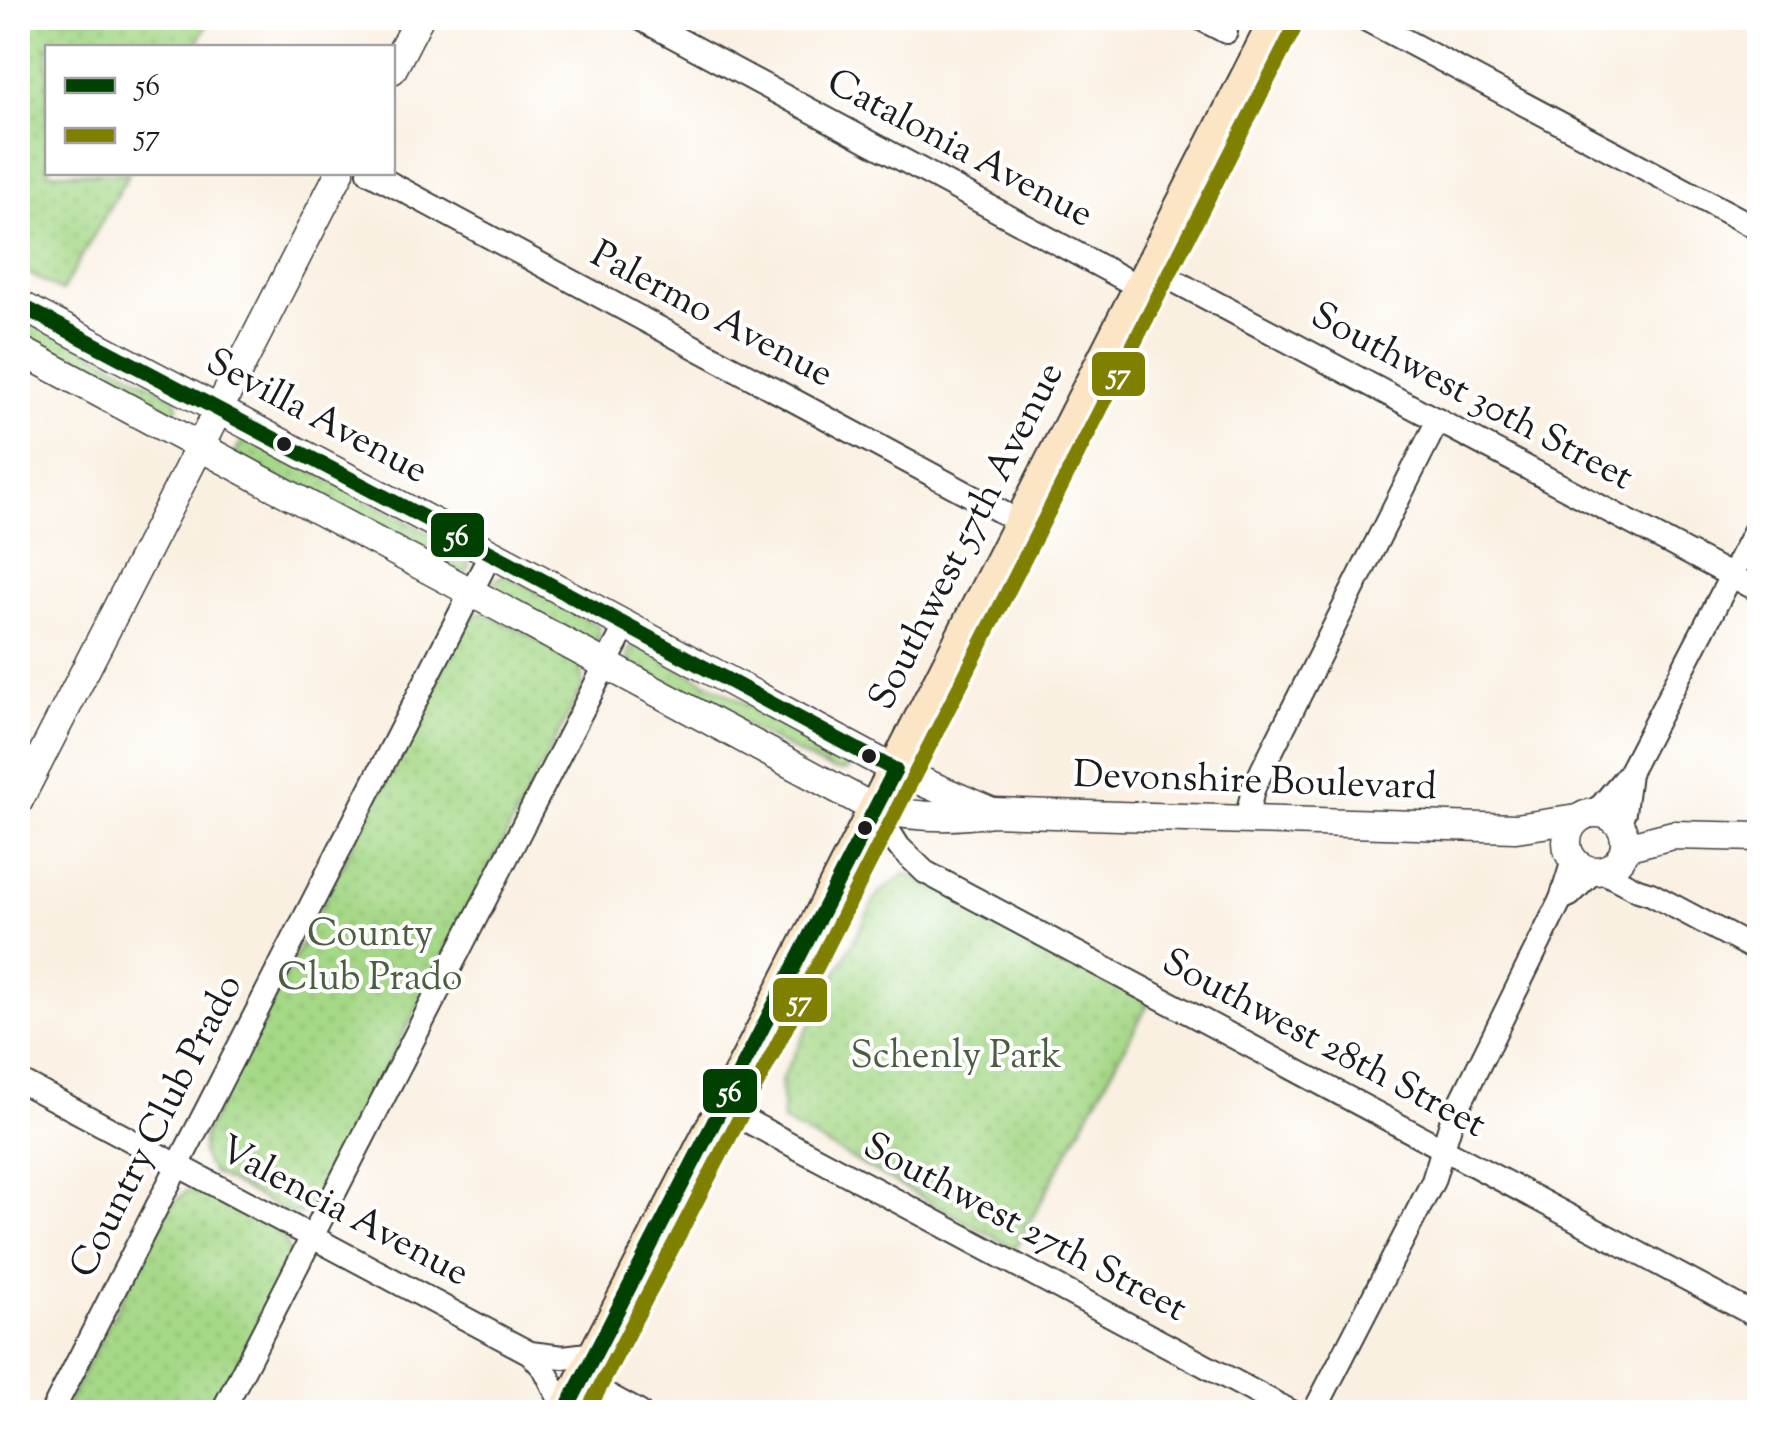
<svg xmlns="http://www.w3.org/2000/svg" width="1777" height="1430" viewBox="0 0 1777 1430" font-family="'Sorts Mill Goudy',serif">
	<style>
		.grass { fill: url(#grass-dots); stroke: #607a52; stroke-width: 2.5 }
		.lines { fill: none; stroke-linecap: round; stroke-linejoin: round }
		.minor-casing { stroke: #3d3c3a; stroke-width: 26 }
		.tertiary-casing { stroke: #3d3c3a; stroke-width: 31 }
		.secondary-casing { stroke: #3d3c3a; stroke-width: 36 }
		.minor { stroke: #fff; stroke-width: 22 }
		.tertiary { stroke: #fff; stroke-width: 28 }
		.secondary { stroke: #fce5c4; stroke-width: 32 }
		.bus-1-casing { stroke: #fff; stroke-width: 22 }
		.bus-2-casing { stroke: #fff; stroke-width: 22 }
		.bus-1 { stroke: #004000; stroke-width: 15 }
		.bus-2 { stroke: #808000; stroke-width: 15 }
		.bus-dot { fill: #1c1c1c; stroke: #fff; stroke-width: 4 }
		.labels { text-anchor: middle; dominant-baseline: central; stroke-width: 8; stroke-linejoin: round; paint-order: stroke }
		.street-label { font-size: 38px; fill: #1c1c1c; stroke: #fff }
		.park-label { font-size: 38px; fill: #4c5e41; stroke: #fff }
		.line-badge { stroke: #fff; stroke-width: 4 }
		.badge-label { font-size: 28px; text-anchor: middle; font-weight: bold; fill: #fff }
	</style>
	<defs>
		<pattern id="grass-dots" width="8" height="8" patternUnits="userSpaceOnUse" patternTransform="scale(2.5)"><rect width="8" height="8" fill="#a5d887"/><path d="M2 2h.1M6 6h.1" fill="none" stroke="#8db974" stroke-width="1.8" stroke-linecap="round"/></pattern>
	</defs>
	<rect width="100%" height="100%" fill="#fff"/>
	<filter id="ink" filterUnits="userSpaceOnUse"><feTurbulence type="fractalNoise" baseFrequency=".01" numOctaves="2"/><feDisplacementMap in="SourceGraphic" scale="20" xChannelSelector="R" yChannelSelector="G"/><feConvolveMatrix kernelMatrix="1 2 1 2 8 2 1 2 1" color-interpolation-filters="sRGB"/></filter>
	<filter id="wash" filterUnits="userSpaceOnUse"><feTurbulence type="fractalNoise" baseFrequency=".0048" numOctaves="4" result="noise"/><feDisplacementMap in="SourceGraphic" scale="40" xChannelSelector="R" yChannelSelector="G"/><feGaussianBlur stdDeviation="2.25" result="paint"/><feColorMatrix in="noise" values="0 0 0 0 0 0 0 0 0 0 0 0 0 0 0 0 0 1.4 0 .05"/><feComposite in="paint" operator="in"/></filter>
	<g filter="url(#wash)">
		<rect width="100%" height="100%" fill="#faf0e2"/>
		<!-- grass -->
		<g class="grass">
			<polygon points="18,18 210,18 196,47 48,48 48,172 129,173 62,291 18,268"/>
			<polygon points="18,310 176,398 178,407 173,417 18,342"/>
			<path d="M246 433 468 555C470 563 471 568 465 574L234 456Z"/>
			<polygon points="505,574 599,626 599,642 595,645 492,589 493,582"/>
			<path d="M484 611 573 659C582 669 583 676 582 689L314 1208 301 1214 286 1212 213 1173C200 1157 200 1152 205 1132L468 620 475 614Z"/>
			<path d="M637 645 851 760V767L847 771 833 770 820 765 631 665C625 656 626 649 637 645Z"/>
			<polygon points="907,873 1149,1002 1015,1249 783,1121 781,1080 878,894"/>
			<path d="M205 1190C229 1203 281 1220 288 1248 290 1256 287 1264 286 1272L213 1412H63L170 1206 187 1191Z"/>
		</g>
	</g>
	<g filter="url(#ink)">
		<g class="lines">
			<defs>
				<g id="minor">
					<polyline points="639,18 1139,287"/>
					<polyline points="1199,18 1226,32"/>
					<polyline points="1363,18 1760,230"/>
					<polyline points="369,172 1020,522"/>
					<polyline points="1150,268 1760,591"/>
					<polyline points="875,809 899,847 925,872 1760,1318"/>
					<polyline points="1589,813 1601,806 1629,773 1760,520"/>
					<polyline points="1246,820 1253,790 1262,770 1438,420"/>
					<polyline points="1618,822 1624,812 1629,773"/>
					<polyline points="1573,860 1561,899 1570,895 1594,871"/>
					<polyline points="1601,871 1638,890 1651,894 1760,952"/>
					<polyline points="18,1080 530,1353 545,1370 566,1412"/>
					<polyline points="723,1108 1292,1412"/>
					<polyline points="530,1353 563,1357 596,1353"/>
					<polyline points="582,1381 639,1412"/>
					<polyline points="52,1412 491,553"/>
					<polyline points="222,1412 626,625"/>
					<polyline points="1314,1412 1433,1181 1451,1122 1561,899"/>
				</g>
				<g id="tertiary">
					<polyline points="392,70 419,18"/>
					<polyline points="18,304 508,562 895,770 990,811"/>
					<path d="M18 349 875 809C914 817 952 819 992 812L1516 828 1577 819"/>
					<polyline points="18,802 340,172"/>
					<circle cx="1596" cy="842" r="29"/>
					<polyline points="1625,847 1673,835 1760,837"/>
				</g>
				<polyline id="secondary" points="565,1412 749,1056 1277,18"/>
			</defs>
			<!-- minor casing -->
			<use href="#minor" class="minor-casing"/>
			<!-- tertiary casing -->
			<use href="#tertiary" class="tertiary-casing"/>
			<!-- secondary casing -->
			<use href="#secondary" class="secondary-casing"/>
			<!-- minor -->
			<use href="#minor" class="minor"/>
			<!-- tertiary -->
			<use href="#tertiary" class="tertiary"/>
			<!-- secondary -->
			<use href="#secondary" class="secondary"/>
			<defs>
				<g id="bus-1">
					<polyline points="18,304 508,562 895,770"/>
					<polyline points="565,1412 895,770"/>
				</g>
				<polyline id="bus-2" points="587,1412 767,1065 1295,27"/>
			</defs>
			<!-- bus-1 casing -->
			<use href="#bus-1" class="bus-1-casing"/>
			<!-- bus-2 casing -->
			<use href="#bus-2" class="bus-2-casing"/>
			<!-- bus-1 -->
			<use href="#bus-1" class="bus-1"/>
			<!-- bus-2 -->
			<use href="#bus-2" class="bus-2"/>
		</g>
	</g>
	<!-- markers -->
	<g class="bus-dot">
		<circle cx="284" cy="444" r="9"/>
		<circle cx="869" cy="756" r="9"/>
		<circle cx="865" cy="828" r="9"/>
	</g>
	<g class="labels">
		<!-- street labels -->
		<g class="street-label">
			<text transform="translate(959 150) rotate(28)">Catalonia Avenue</text>
			<text transform="translate(711 316) rotate(28)">Palermo Avenue</text>
			<text transform="translate(1471 398) rotate(28)">Southwest 30th Street</text>
			<text transform="translate(316 418) rotate(28)">Sevilla Avenue</text>
			<text transform="translate(968 537) rotate(-63)">Southwest 57th Avenue</text>
			<text transform="translate(1255 783) rotate(2)">Devonshire Boulevard</text>
			<text transform="translate(1323 1045) rotate(28)">Southwest 28th Street</text>
			<text transform="translate(158 1127) rotate(-63)">Country Club Prado</text>
			<text transform="translate(343 1213) rotate(28)">Valencia Avenue</text>
			<text transform="translate(1024 1229) rotate(28)">Southwest 27th Street</text>
		</g>
		<!-- park labels -->
		<g class="park-label">
			<text x="370" y="936">County<tspan x="370" dy="44">Club Prado</tspan></text>
			<text x="956" y="1058">Schenly Park</text>
		</g>
	</g>
	<g class="line-badge">
		<rect x="1090" y="350" width="57" height="48" rx="10" fill="#808000"/>
		<rect x="429" y="511" width="57" height="48" rx="10" fill="#004000"/>
		<rect x="771" y="976" width="58" height="48" rx="10" fill="#808000"/>
		<rect x="701" y="1067" width="58" height="48" rx="10" fill="#004000"/>
	</g>
	<g class="badge-label">
		<text x="1119" y="383">57</text>
		<text x="457" y="545">56</text>
		<text x="800" y="1010">57</text>
		<text x="730" y="1101">56</text>
	</g>
	<!-- margin -->
	<rect width="1777" height="1430" fill="none" stroke="#fff" stroke-width="60"/>
	<!-- legend -->
	<rect x="45" y="45" width="350" height="130" fill="#ffffff" stroke="#a4a4a4" stroke-width="2.5"/>
	<rect x="65" y="78" width="50" height="15" fill="#004000" stroke="#a4a4a4" stroke-width="2.5"/>
	<text x="135" y="95" font-size="30" fill="#1c1c1c">56</text>
	<rect x="65" y="128" width="50" height="15" fill="#808000" stroke="#a4a4a4" stroke-width="2.5"/>
	<text x="135" y="145" font-size="30" fill="#1c1c1c">57</text>
</svg>
